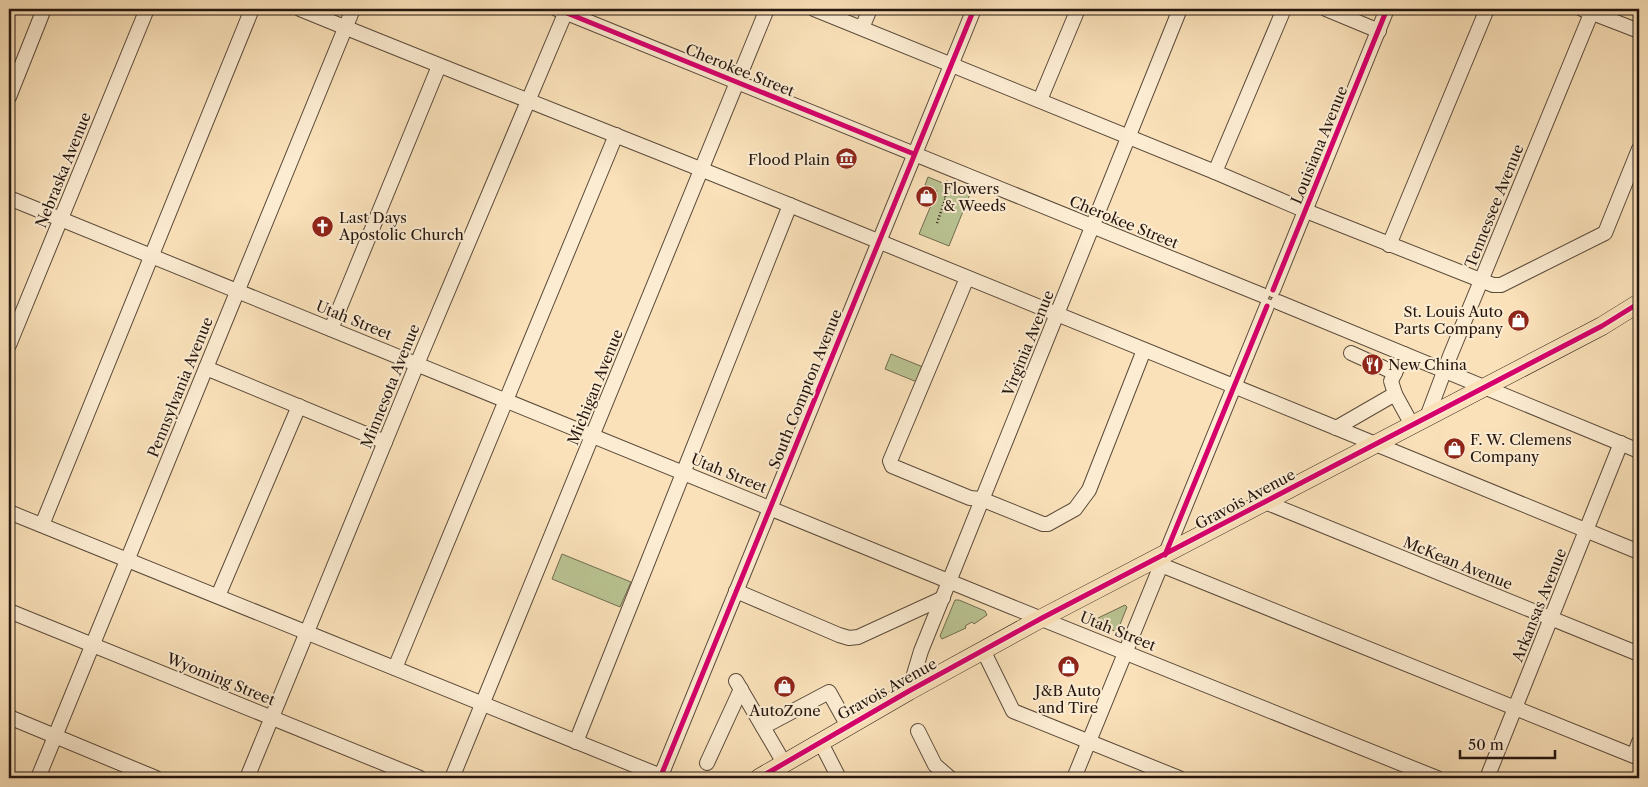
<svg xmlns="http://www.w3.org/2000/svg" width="1648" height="787" viewBox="0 0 1648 787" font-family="'Libre Caslon Text',serif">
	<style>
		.green { fill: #bac392; stroke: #706d51 }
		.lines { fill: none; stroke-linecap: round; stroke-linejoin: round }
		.minor-casing { stroke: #5a4a3a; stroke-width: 16 }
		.major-casing { stroke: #251710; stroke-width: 19 }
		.path { stroke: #251710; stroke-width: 2.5; stroke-dasharray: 1 2.5; stroke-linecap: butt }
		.minor { stroke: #fcecd2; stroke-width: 14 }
		.major { stroke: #fae1b9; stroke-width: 18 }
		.cycleway-casing { stroke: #fcecd2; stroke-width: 8 }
		.cycleway { stroke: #d6006c; stroke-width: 5 }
		.labels { text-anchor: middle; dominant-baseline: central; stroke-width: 4; stroke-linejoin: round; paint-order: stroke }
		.street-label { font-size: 15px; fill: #251710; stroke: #fcecd2 }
		.poi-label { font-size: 15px; fill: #251710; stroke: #fcecd2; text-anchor: start }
	</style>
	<rect width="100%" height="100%" fill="#fae1b9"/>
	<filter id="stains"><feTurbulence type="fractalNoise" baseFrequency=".004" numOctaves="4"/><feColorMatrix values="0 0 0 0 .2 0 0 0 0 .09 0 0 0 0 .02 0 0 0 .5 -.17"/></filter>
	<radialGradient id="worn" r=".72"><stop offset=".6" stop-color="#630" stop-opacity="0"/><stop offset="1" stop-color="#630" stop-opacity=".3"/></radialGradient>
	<!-- green -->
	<g class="green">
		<polygon points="928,177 970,194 949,246 919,234 937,191 925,185"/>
		<polygon points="891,354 923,367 917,382 885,369"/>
		<polygon points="562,554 631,582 620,607 552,579"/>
		<polygon points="955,600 959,600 985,611 987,615 974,624 972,622 965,626 966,628 942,639 940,636"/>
		<polygon points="1125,605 1127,607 1117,632 1095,623 1094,621 1096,619"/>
	</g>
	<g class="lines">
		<defs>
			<g id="minor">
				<path d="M300 9C463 76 628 139 792 206 1074 321 1357 436 1639 552"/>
				<polyline points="557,9 1262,295"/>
				<polyline points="814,9 1215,172 1306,211 1493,285 1501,285 1605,233 1639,149"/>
				<polyline points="1326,9 1379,31"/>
				<polyline points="1582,9 1639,31"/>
				<polyline points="862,28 870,9"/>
				<polyline points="9,97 44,9"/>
				<polyline points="1040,100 1078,9"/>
				<polyline points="1215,172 1284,9"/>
				<polyline points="9,198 1012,607 1437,778"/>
				<polyline points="1389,245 1487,9"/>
				<polyline points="967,278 890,461 892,466 970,498 981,499 1043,524 1048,524 1075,509 1089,490 1144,350"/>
				<polyline points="1273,290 1387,9"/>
				<polyline points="1278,302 1639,451"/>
				<polyline points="331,329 439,66"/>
				<polyline points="9,345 147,9"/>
				<polyline points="1351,353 1395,373"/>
				<polyline points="206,368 385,442"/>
				<polyline points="1395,394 1391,381 1404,354"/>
				<polyline points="1427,417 1450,356 1593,9"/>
				<polyline points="1336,428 1395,394 1412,425"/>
				<polyline points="1265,502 1639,654"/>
				<polyline points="9,512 661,776"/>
				<polyline points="42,525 252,9"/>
				<polyline points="1161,565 1634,756 1639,742"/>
				<polyline points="736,591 839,635 849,638 858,637 943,598"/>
				<polyline points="218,596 299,406"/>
				<polyline points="9,611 420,778"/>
				<polyline points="983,650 1013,711 1179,778"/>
				<polyline points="395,668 616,135"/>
				<polyline points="736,681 784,763"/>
				<polyline points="909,691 921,651 1180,9"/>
				<polyline points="9,717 156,778"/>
				<polyline points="763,727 829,692 848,726"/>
				<polyline points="918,731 935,765 950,778"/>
				<polyline points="820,741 839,778"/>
				<polyline points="576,742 790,205"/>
				<polyline points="707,763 741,689"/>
				<polyline points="38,778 353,9"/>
				<polyline points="247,778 417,364 567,9"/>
				<polyline points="452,778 767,9"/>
				<polyline points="660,778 974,9"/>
				<polyline points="1074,778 1267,306"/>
				<polyline points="1487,778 1621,443"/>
			</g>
			<polyline id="major" points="759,778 909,691 1042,618 1602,326 1639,303"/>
		</defs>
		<!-- minor casing -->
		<use href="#minor" class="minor-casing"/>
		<!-- major casing -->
		<use href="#major" class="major-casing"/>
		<!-- path -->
		<polyline class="path" points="937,223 946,197 943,195 948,181"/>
		<!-- minor -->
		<use href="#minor" class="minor"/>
		<!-- major -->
		<use href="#major" class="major"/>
		<defs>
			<g id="cycleway">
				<polyline points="557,9 914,154"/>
				<polyline points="1273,290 1387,9"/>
				<polyline points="1165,555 1267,306"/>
				<polyline points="660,778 974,9"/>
				<polyline points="759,778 909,691 1042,618 1602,326 1639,303"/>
			</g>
		</defs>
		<!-- cycleway casing -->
		<use href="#cycleway" class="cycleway-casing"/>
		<!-- cycleway -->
		<use href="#cycleway" class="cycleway"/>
	</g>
	<!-- icons -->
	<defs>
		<symbol id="museum-disc" viewBox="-11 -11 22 22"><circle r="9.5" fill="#8f2418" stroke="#fcecd2"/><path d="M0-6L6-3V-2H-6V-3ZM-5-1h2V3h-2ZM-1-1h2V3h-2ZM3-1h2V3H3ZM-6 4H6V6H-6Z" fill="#fff"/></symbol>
		<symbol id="shop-disc" viewBox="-11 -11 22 22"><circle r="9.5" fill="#8f2418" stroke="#fcecd2"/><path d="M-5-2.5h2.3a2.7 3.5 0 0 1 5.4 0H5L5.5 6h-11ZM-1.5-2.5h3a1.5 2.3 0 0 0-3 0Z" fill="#fff"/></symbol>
		<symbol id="church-disc" viewBox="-11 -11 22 22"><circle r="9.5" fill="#8f2418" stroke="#fcecd2"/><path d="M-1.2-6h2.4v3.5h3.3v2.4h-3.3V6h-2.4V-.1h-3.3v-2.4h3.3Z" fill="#fff"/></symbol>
		<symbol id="restaurant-disc" viewBox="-11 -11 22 22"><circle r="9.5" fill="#8f2418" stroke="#fcecd2"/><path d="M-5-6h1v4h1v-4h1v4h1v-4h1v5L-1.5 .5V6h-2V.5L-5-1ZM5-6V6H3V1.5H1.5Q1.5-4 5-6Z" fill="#fff"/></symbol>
	</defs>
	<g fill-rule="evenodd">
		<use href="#museum-disc" x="834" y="146" width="25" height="25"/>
		<use href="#shop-disc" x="914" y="184" width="25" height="25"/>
		<use href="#church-disc" x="310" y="214" width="25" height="25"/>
		<use href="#shop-disc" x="1506" y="308" width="25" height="25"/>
		<use href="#restaurant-disc" x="1360" y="352" width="25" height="25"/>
		<use href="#shop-disc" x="1442" y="436" width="25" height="25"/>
		<use href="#shop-disc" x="1056" y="654" width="25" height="25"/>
		<use href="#shop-disc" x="772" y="674" width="25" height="25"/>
	</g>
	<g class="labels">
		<!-- street labels -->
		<g class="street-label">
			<text transform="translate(740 70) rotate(22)">Cherokee Street</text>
			<text transform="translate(1319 145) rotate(-68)">Louisiana Avenue</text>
			<text transform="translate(63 170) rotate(-68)">Nebraska Avenue</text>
			<text transform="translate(1494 206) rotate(-68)">Tennessee Avenue</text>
			<text transform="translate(1124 222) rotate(22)">Cherokee Street</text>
			<text transform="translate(354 320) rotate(22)">Utah Street</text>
			<text transform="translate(1028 343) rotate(-68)">Virginia Avenue</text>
			<text transform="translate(390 386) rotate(-68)">Minnesota Avenue</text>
			<text transform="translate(180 387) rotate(-68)">Pennsylvania Avenue</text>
			<text transform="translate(595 387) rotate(-68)">Michigan Avenue</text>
			<text transform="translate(805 389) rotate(-68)">South Compton Avenue</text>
			<text transform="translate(729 473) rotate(22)">Utah Street</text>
			<text transform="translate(1245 499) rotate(-28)">Gravois Avenue</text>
			<text transform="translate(1458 563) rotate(22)">McKean Avenue</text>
			<text transform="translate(1539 605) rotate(-68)">Arkansas Avenue</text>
			<text transform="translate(1118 631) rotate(22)">Utah Street</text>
			<text transform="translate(221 679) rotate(22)">Wyoming Street</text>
			<text transform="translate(887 689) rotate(-29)">Gravois Avenue</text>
		</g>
		<!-- poi labels -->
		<g class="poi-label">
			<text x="830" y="159" text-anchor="end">Flood Plain</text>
			<text x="943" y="188">Flowers<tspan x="943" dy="17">&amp; Weeds</tspan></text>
			<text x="339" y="217">Last Days<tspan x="339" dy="17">Apostolic Church</tspan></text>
			<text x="1503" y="311" text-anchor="end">St. Louis Auto<tspan x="1503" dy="17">Parts Company</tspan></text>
			<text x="1388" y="364">New China</text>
			<text x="1470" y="439">F. W. Clemens<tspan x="1470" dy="17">Company</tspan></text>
			<text x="1068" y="690" text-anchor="middle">J&amp;B Auto<tspan x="1068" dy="17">and Tire</tspan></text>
			<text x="785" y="710" text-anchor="middle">AutoZone</text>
		</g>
	</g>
	<!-- margin -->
	<rect width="1648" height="787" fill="none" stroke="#fae1b9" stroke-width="30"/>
	<rect x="10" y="10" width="1628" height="767" fill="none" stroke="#251710" stroke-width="2.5"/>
	<rect x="15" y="15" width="1618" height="757" fill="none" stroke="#251710"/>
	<!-- scale -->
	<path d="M1460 750v8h95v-8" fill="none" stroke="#251710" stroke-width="2.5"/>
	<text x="1468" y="750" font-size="15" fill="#251710" stroke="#fcecd2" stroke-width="4" paint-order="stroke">50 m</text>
	<rect width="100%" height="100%" filter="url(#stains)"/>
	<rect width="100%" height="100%" fill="url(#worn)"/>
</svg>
